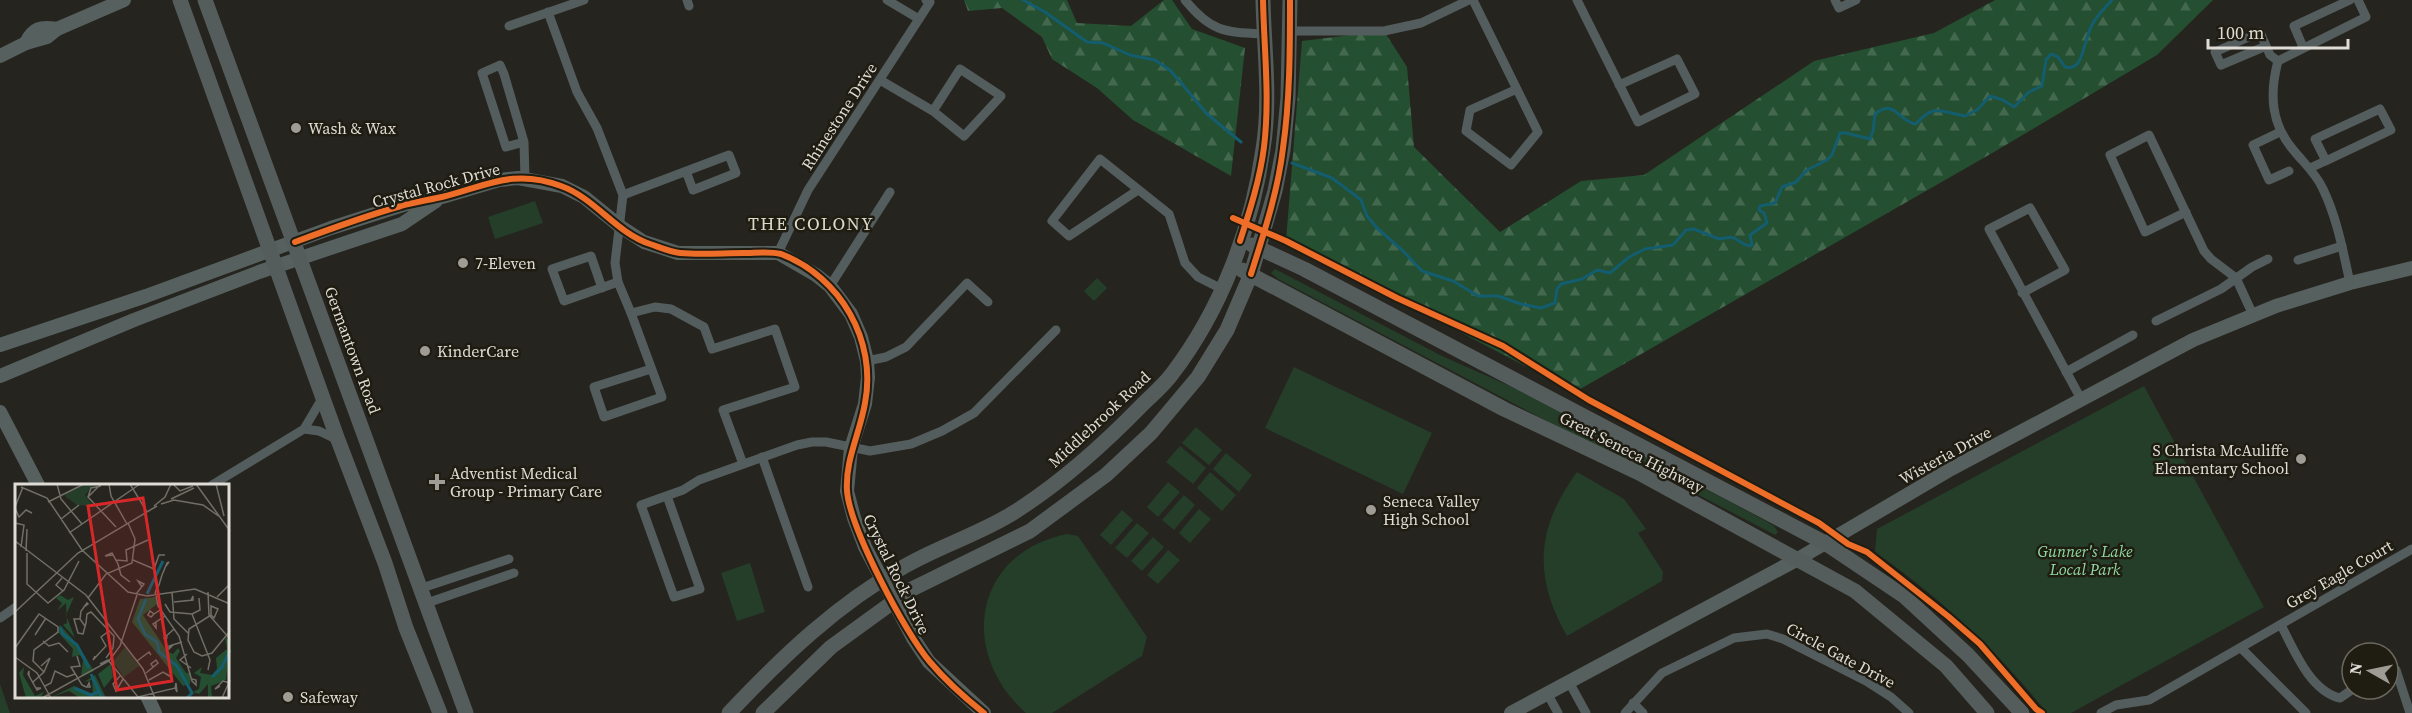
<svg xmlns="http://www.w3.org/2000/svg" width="2412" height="713" viewBox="0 0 2412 713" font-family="'Source Serif 4',serif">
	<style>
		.green { fill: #243e2a }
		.forest { fill: url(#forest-firs) }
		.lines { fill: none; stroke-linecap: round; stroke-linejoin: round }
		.stream { stroke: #135d6e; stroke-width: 3 }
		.street { stroke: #545d5e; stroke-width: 9 }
		.secondary { stroke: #56605f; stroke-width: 14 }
		.primary { stroke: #555d5c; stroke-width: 15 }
		.cycleway-casing { stroke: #1f1c11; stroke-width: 10 }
		.cycleway { stroke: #ee6e29; stroke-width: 6 }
		.poi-dot { fill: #9e9c95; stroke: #1f1c11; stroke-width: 2 }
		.labels { text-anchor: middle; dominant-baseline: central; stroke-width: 5; stroke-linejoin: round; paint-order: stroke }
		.street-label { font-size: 16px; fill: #dedcd5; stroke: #1f1c11 }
		.poi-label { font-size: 16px; fill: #dedcd5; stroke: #1f1c11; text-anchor: start }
		.park-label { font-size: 16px; font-style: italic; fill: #8fdaa3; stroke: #1f1c11 }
		.neighbourhood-label { font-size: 18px; letter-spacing: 1.5px; fill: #ddd9ca; stroke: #1f1c11 }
		.inset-river { fill: none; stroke: #135d6e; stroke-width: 3 }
		.inset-road { fill: none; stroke: #706e67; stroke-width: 1.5 }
		.view { fill: #d62828; fill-opacity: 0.15; stroke: #d62828; stroke-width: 3 }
		.inset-edge { fill: none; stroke: #dedcd5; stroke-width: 3 }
	</style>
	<defs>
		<pattern id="forest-firs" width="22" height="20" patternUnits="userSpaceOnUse" patternTransform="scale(1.5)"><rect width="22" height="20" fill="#244f31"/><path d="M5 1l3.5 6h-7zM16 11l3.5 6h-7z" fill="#43684e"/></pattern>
	</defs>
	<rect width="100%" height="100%" fill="#26241e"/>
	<!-- green -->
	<g class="green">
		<polygon points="535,201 543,223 495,239 488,217"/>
		<polygon points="1275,269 1442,356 1521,391 1764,520 1774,526 1778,532 1775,535 1674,482 1617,458 1278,279 1271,273"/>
		<polygon points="1097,278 1107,288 1094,301 1084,291"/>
		<polygon points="1294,367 1432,433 1403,494 1265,428"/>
		<path d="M2144 386 2264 607 2071 713H2047C1998 651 1939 597 1875 552L1877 529Z"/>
		<polygon points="1196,427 1222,450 1209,465 1182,443"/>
		<polygon points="1180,446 1206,468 1193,484 1166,462"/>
		<polygon points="1226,453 1252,475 1239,492 1213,469"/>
		<polygon points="1210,472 1236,495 1222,511 1197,488"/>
		<path d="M1577 472 1624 499 1646 529 1638 533 1663 572 1662 581 1567 636C1533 576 1536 528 1577 472Z"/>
		<polygon points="1168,482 1180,492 1158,517 1147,507"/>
		<polygon points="1184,495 1195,505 1174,530 1162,520"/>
		<polygon points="1199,509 1211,519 1190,543 1179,533"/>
		<polygon points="1122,510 1133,520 1111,545 1100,535"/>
		<polygon points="1137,523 1149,533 1127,558 1115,548"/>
		<path d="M1067 534 1078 536 1147 637 1142 656 1052 713H1026C958 653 973 553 1067 534Z"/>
		<polygon points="1153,537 1164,547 1142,571 1131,561"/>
		<polygon points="1168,550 1180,560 1158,584 1147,575"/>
		<polygon points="750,563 765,612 737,621 721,573"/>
		<polygon points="0,684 10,713 0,713"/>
	</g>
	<!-- forest -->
	<g class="forest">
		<polygon points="964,0 1067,0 1077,23 1131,26 1164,0 1172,0 1192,29 1245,48 1231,176 1133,120 1097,88 1052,59 1042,37 1002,8 968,11"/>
		<polygon points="1995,0 2213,0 2157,55 1994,152 1575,392 1286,241 1302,41 1384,31 1407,67 1414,147 1500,232 1581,181 1644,175 1814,61 1934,33"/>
	</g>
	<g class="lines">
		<!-- stream -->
		<g class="stream">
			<polyline points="1023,0 1045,12 1087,42 1103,43 1130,55 1155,60 1171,71 1207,114 1241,142"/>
			<path d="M1292 163 1332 178 1356 196 1361 200 1367 216 1377 228 1402 250 1422 271 1453 281 1478 296H1498L1521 304 1541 308 1555 303 1557 289 1561 284 1582 279 1597 270 1610 273 1629 257 1645 249 1673 245 1686 230 1694 229 1719 239C1739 234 1734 242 1750 246L1752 245 1750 235 1767 223 1764 213 1759 210 1760 206 1775 203 1782 187 1796 182 1807 170 1827 160 1832 155 1840 133H1846L1870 139 1873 131 1875 114C1895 98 1899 122 1916 124 1934 103 1941 112 1965 116L1977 110 1990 96 2003 100 2014 107 2029 92 2042 86 2046 60 2051 54 2058 57 2065 67C2070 68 2074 68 2078 63 2082 59 2087 35 2091 27 2096 16 2104 9 2112 0"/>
		</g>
		<!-- street -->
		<g class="street">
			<polyline points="687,0 689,6"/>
			<polyline points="887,0 919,19"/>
			<path d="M1185 0C1211 32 1224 32 1264 34"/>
			<polyline points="1473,0 1538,132 1511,165 1466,131 1470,110 1517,89"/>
			<polyline points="1577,0 1638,122 1695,94 1677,59 1619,85"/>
			<polyline points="1835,0 1839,8 1856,0"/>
			<polyline points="548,12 577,92 597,128 623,195 615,263 618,282 631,313 655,307 671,309 704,327 712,349 775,329 795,387 723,410 743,464"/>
			<polyline points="509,26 584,0"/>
			<polyline points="1291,31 1384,31 1421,23 1469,0"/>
			<polyline points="2266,46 2221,65 2215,52 2260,32 2270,55 2278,61"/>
			<polyline points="2303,47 2294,26 2350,0"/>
			<polyline points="880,80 933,111 964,136 1001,96 960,69 933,111"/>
			<polyline points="2280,132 2253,145 2269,180 2289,171"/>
			<polyline points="524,142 506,147 482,73 500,65 504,74 524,142 525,179"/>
			<polyline points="2310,168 2332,158 2391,130 2380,109 2315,139 2326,161"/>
			<polyline points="1138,190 1069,236 1052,221 1100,159 1169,214 1185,263 1198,277 1222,289"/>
			<polyline points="623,195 729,155 736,173 693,190 686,171"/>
			<polyline points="2186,212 2145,232 2110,155 2149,135 2204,251 2211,259 2236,278 2253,315"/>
			<polyline points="778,253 808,190 930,2 926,0"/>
			<polyline points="2298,260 2342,246"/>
			<path d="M2350 283C2343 251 2337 218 2323 189 2317 175 2305 164 2295 152 2271 125 2269 95 2278 61L2366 17 2358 0"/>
			<polyline points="830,286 890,192"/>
			<polyline points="602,288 591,256 552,269 564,301 618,282"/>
			<polyline points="2022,293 2065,270 2030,208 1989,229 2081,399"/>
			<polyline points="631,313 662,397 604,417 594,387 651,369"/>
			<polyline points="2156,321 2221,289 2252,267 2268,259"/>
			<polyline points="867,361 886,357 906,347 967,283 988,302"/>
			<polyline points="2066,372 2133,335"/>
			<polyline points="304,429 319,431 338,440"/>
			<polyline points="762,457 808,587"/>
			<polyline points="212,485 304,429 323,397"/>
			<polyline points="667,496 700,589 674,597 641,505 683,490 699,480 797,445 812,442 826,442 870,451 911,444 942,431 974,413 1056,330"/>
			<polyline points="422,588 509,559"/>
			<polyline points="427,603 514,573"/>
			<polyline points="0,618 16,607"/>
			<path d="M2281 625C2294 650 2310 691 2340 698L2353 689"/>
			<polyline points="2241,648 2306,713"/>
			<polyline points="2388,672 2396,670 2410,713"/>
			<polyline points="1569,682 1586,713"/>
			<polyline points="1547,693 1558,713"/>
			<polyline points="1633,703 1643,713"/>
			<polyline points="1625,713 1662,673 1734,638 1767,634 1783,639 1866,681 1891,697 1909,713"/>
			<polyline points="2101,713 2116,705 2149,700 2412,549"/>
		</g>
		<!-- secondary -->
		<g class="secondary">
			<path d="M26 43C33 28 41 26 57 29"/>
			<polyline points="0,56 26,43 47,37 57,29 124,0"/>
			<polyline points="0,345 146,296 331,228 403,205 442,197 499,180 518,178 562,186 584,197 621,227 644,242 678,253 778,253 816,275 830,286 851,314 861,337 867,361 868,377 865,404 851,448 847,491 854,518 865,547 913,638 929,662 984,713"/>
			<polyline points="0,376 134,320 259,272 402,224 436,201"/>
			<polyline points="0,412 38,485"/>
			<polyline points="147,696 155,713"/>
			<polyline points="1511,713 1798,559 1951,469 2193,340 2276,306 2350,283 2412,268"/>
		</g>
		<!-- primary -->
		<g class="primary">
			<polyline points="180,0 338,440 385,563 406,628 440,713"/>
			<polyline points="205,0 466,713"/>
			<polyline points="1252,245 1304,269 1825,543 1904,596 1968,655 2022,713"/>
			<polyline points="1242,270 1504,409 1639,473 1855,591 1946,666 1987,713"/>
			<path d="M729 713C782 657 837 604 905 566 940 546 979 534 1013 513 1061 483 1103 445 1142 405 1152 395 1164 385 1172 374 1221 310 1252 228 1263 149 1271 100 1264 49 1263 0"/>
			<polyline points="763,713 831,647 893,602 912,589 1030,531 1106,475 1151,433 1198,377 1227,330 1251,274 1275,191 1283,150 1288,98 1290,0"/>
		</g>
		<defs>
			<g id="cycleway">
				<polyline points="1233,218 1286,241 1397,298 1503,346 1589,400 1819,523 1848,544 1867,552 1949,617 1980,644 2036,709 2042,713"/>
				<path d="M1240 241C1250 210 1260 179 1264 147 1270 98 1264 49 1263 0"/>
				<path d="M295 242C330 229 365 216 401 206 414 202 429 200 442 197 486 186 514 168 561 186 595 198 616 233 650 244 659 247 670 252 680 253 701 255 723 253 744 253 755 253 770 251 781 254 841 277 877 341 865 403 860 433 845 460 847 491 850 528 905 633 930 662 946 681 965 698 984 713"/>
				<path d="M1251 274C1264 233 1278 191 1283 148 1290 99 1290 49 1290 0"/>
			</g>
		</defs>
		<!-- cycleway casing -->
		<use href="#cycleway" class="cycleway-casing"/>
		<!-- cycleway -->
		<use href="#cycleway" class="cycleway"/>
	</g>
	<!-- markers -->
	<g class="poi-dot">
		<circle cx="296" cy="128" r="6"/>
		<circle cx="463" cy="263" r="6"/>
		<circle cx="425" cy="351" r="6"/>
		<circle cx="2301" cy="459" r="6"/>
		<path d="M434 473h6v6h6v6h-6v6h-6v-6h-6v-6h6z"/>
		<circle cx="1371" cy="510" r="6"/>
		<circle cx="288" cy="697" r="6"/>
	</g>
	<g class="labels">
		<!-- street labels -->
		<g class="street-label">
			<text transform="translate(839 116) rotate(-57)">Rhinestone Drive</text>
			<text transform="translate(436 185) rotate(-15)">Crystal Rock Drive</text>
			<text transform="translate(353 350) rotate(70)">Germantown Road</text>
			<text transform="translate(1099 419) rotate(-43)">Middlebrook Road</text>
			<text transform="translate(1632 452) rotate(27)">Great Seneca Highway</text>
			<text transform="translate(1945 455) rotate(-29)">Wisteria Drive</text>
			<text transform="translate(897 574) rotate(64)">Crystal Rock Drive</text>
			<text transform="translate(2339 574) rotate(-30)">Grey Eagle Court</text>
			<text transform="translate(1841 655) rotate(28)">Circle Gate Drive</text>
		</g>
		<!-- poi labels -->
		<g class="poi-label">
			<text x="308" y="128">Wash &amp; Wax</text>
			<text x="475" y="263">7-Eleven</text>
			<text x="437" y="351">KinderCare</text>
			<text x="2289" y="450" text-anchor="end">S Christa McAuliffe<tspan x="2289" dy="18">Elementary School</tspan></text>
			<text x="450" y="473">Adventist Medical<tspan x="450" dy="18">Group - Primary Care</tspan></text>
			<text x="1383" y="501">Seneca Valley<tspan x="1383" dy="18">High School</tspan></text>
			<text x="300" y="697">Safeway</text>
		</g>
		<!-- park labels -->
		<g class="park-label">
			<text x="2085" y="551">Gunner's Lake<tspan x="2085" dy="18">Local Park</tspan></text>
		</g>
		<!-- neighbourhood labels -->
		<g class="neighbourhood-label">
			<text x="811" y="223">THE COLONY</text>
		</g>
	</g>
	<!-- overview -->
	<g transform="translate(15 484)">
		<rect width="214" height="214" fill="#26241e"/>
		<path d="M71 0 78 1 70 11 78 22 62 21 51 13 50 10ZM110 163 124 182 109 193 98 178Z" fill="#243e2a"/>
		<path d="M45 111 53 116 59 113 51 131 60 154 48 141 52 139 51 119 42 127 47 119 41 114ZM140 113 142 120 128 131 152 167 158 170 163 164 165 167 161 174 171 189H176L175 200 168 202 117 138 125 115ZM45 141 63 161 79 187 66 193 68 176 65 171 57 173 58 165 43 148ZM210 153 215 157 211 196 196 202 197 214H193V200L184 210 178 208 184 205 186 193 179 189 187 183 185 189 197 191 202 185 201 174 212 165ZM96 180 98 193 89 204 83 190ZM9 183 8 191 20 212 29 208 25 214H11L4 189ZM80 191 91 214H65L54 207 37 213 59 202 78 210 77 196 69 198Z" fill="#244f31"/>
		<path class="inset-river" d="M132 110 148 77M131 115 123 135 130 150 142 158 144 168 162 182 177 209 172 214M45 143 48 150 62 161 74 184M76 190 87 214M197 193 207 183 215 166M59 204 76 211 83 208"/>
		<path class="inset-road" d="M27 0H48M42 0 46 15 67 40M86 0 73 13 101 43M94 0 96 12 112 40M115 0 132 28M158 0 165 7 178 2M181 0 215 47M201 0 209 32M6 3 32 14 67 66 113 108 132 112 180 105 215 120M73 13 76 4 86 2M156 15 179 4M33 18 69 0M146 20 159 16 188 21 205 33M139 22 150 13 156 0M0 23 8 3M0 24 4 33 11 26 17 29M46 35 64 21M0 39 9 41 6 63M54 49 125 0M0 57 71 111 128 185 140 214M11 67 12 45M12 69V100L33 119 49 106 64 77M98 71 90 72 97 69 103 80 106 91 115 98M101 76 112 77 111 66 133 56M118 76 139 85 144 71H150M47 94 41 101 48 107M157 108 159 135 173 149M193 108 194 131 215 155M121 110 129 100 123 97 127 103M140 110 141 106 144 101 147 91 152 79 154 78 151 82M141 112 143 122 164 152 177 197 181 201V196L177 195M202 113 215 100M73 114 91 90 117 79 120 55 113 39M159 118 178 116V112L176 116M150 120 155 128 177 130 185 126 184 114M0 128 63 69 142 22M139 130 135 127 133 131 136 133 139 130 145 126M177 130 195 176 193 186M196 131V122L203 125 199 134 196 131 174 145 173 156 179 168 187 172 197 169 215 147M65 135 66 127 67 126 69 123 72 119 73 120 69 123M141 138V144L138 140 150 132M70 142 65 135H59L63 149 68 150 71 139 72 130 76 128 99 152 98 164 91 174M20 151 31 134M152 152 151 157 149 154 159 145M28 157 34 162 44 159 53 168M158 161 154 165V162L167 158M0 164 24 130 43 143V148L19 166 18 177 29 188 18 198M172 170 165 176 176 184M62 172 65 182 56 183 67 201 71 203H75L74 199 72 203M80 172 78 176 91 162 86 153 94 147M0 173 22 189 36 214M122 177 134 168 136 171M85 180 93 176 123 213 160 204 162 208 161 199 160 204M26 182 35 174 29 188M131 189 143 179 141 176 136 180 138 183M14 192V187L13 190 22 206 26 204H21M105 192 98 200 101 207 108 195M134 196 148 188 156 193 152 190M30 202 36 199 40 187 52 193 60 190M205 202 200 205 208 197 215 199M27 214 94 177 105 162 122 111M207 214 215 196"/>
		<path class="view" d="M128 14 157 197 102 206 73 22Z"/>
		<rect width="214" height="214" class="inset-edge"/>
	</g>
	<!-- north arrow -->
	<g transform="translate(2370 671) rotate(279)"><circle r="28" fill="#1f1c11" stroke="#6b695f" stroke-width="1.5"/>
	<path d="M0-4.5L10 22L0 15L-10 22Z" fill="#9e9c95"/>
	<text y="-9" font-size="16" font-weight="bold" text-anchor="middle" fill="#dedcd5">N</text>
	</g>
	<!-- scale -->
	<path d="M2208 39v9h140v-9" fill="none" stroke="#dedcd5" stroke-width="3"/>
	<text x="2217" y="39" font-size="18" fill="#dedcd5" stroke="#1f1c11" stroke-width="4.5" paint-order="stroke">100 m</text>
</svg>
